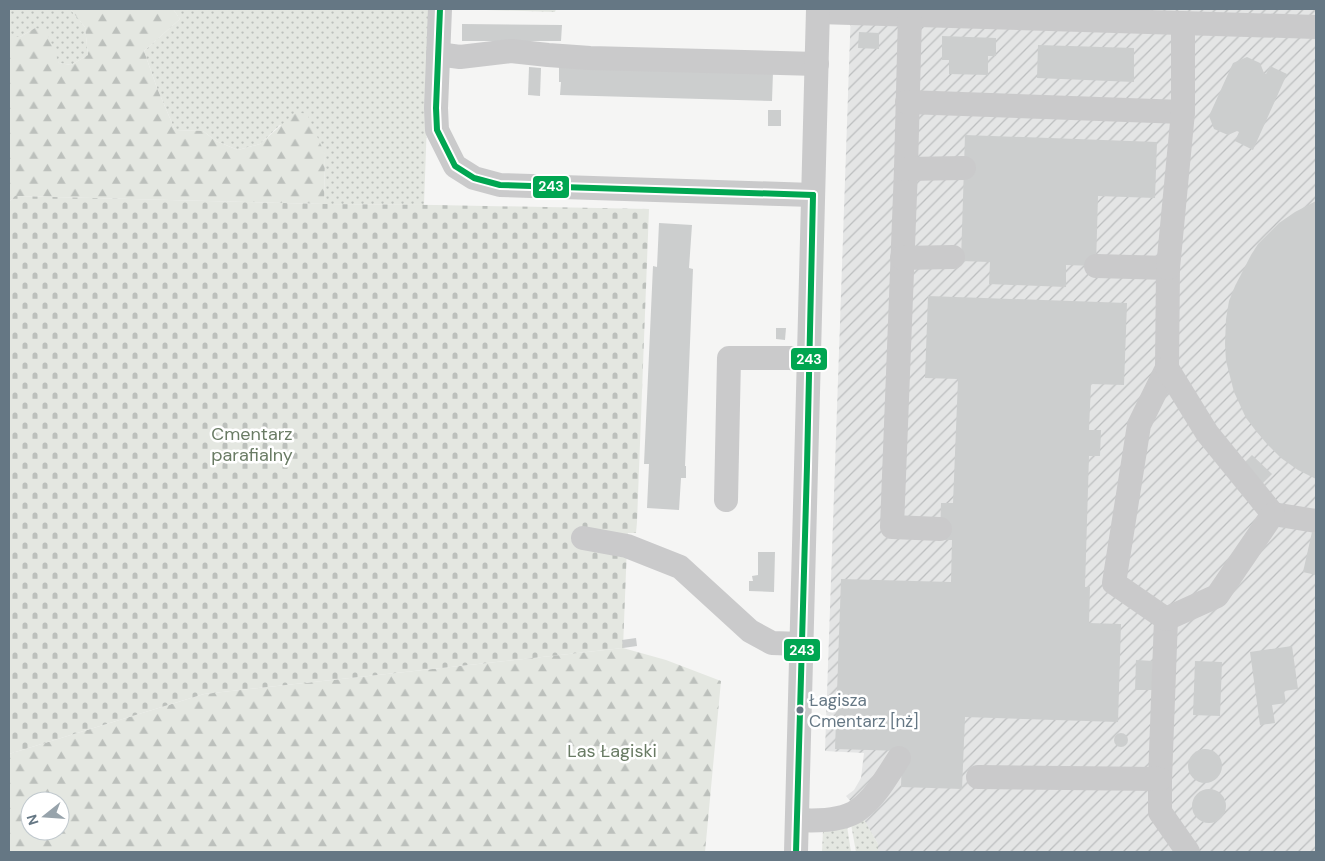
<svg xmlns="http://www.w3.org/2000/svg" width="1325" height="861" viewBox="0 0 1325 861" font-family="'DM Sans',sans-serif">
	<style>
		.industrial { fill: url(#industrial-furrows) }
		.grass { fill: url(#grass-dots) }
		.forest { fill: url(#forest-firs); fill-rule: evenodd }
		.cemetery { fill: url(#cemetery-stones) }
		.building { fill: #cccece }
		.lines { fill: none; stroke-linecap: round; stroke-linejoin: round }
		.minor { stroke: #cacacb; stroke-width: 24 }
		.bus-1-casing { stroke: #fff; stroke-width: 10 }
		.bus-1 { stroke: #00a651; stroke-width: 6 }
		.bus-dot { fill: #657784; stroke: #fff; stroke-width: 2 }
		.labels { text-anchor: middle; dominant-baseline: central; stroke-width: 5; stroke-linejoin: round; paint-order: stroke }
		.bus-label { font-size: 17px; fill: #657784; stroke: #fff; text-anchor: start }
		.park-label { font-size: 18px; fill: #697b64; stroke: #fff }
		.line-badge { stroke: #fff; stroke-width: 2 }
		.badge-label { font-size: 14px; text-anchor: middle; font-weight: bold; fill: #fff }
	</style>
	<defs>
		<pattern id="industrial-furrows" width="10" height="10" patternUnits="userSpaceOnUse" patternTransform="scale(1.25)"><rect width="10" height="10" fill="#e4e5e5"/><path d="M-1 1l2-2M0 10L10 0M9 11l2-2" fill="none" stroke="#bcbebf"/></pattern>
		<pattern id="grass-dots" width="8" height="8" patternUnits="userSpaceOnUse" patternTransform="scale(1.25)"><rect width="8" height="8" fill="#e4e7e1"/><path d="M2 2h.1M6 6h.1" fill="none" stroke="#bcc0bc" stroke-width="1.8" stroke-linecap="round"/></pattern>
		<pattern id="forest-firs" width="22" height="20" patternUnits="userSpaceOnUse" patternTransform="scale(1.25)"><rect width="22" height="20" fill="#e4e7e1"/><path d="M5 1l3.5 6h-7zM16 11l3.5 6h-7z" fill="#bcc0bc"/></pattern>
		<pattern id="cemetery-stones" width="16" height="16" patternUnits="userSpaceOnUse" patternTransform="scale(1.25)"><rect width="16" height="16" fill="#e4e7e1"/><path d="M2 7V4a2 2 0 0 1 4 0v3zM10 15v-3a2 2 0 0 1 4 0v3z" fill="#bcc0bc"/></pattern>
	</defs>
	<rect width="100%" height="100%" fill="#f5f5f4"/>
	<!-- industrial -->
	<polygon class="industrial" points="851,9 1316,9 1316,852 878,852 878,844 858,810 846,796 854,790 861,778 864,753 825,751"/>
	<!-- grass -->
	<g class="grass">
		<polygon points="9,9 70,9 85,27 88,55 71,65 59,63 35,28 20,37 9,37"/>
		<polygon points="173,9 431,9 424,205 324,204 325,154 280,125 260,144 238,150 216,141 203,131 175,130 157,88 144,51 180,19"/>
		<polygon points="453,9 556,9 555,12"/>
		<polygon points="863,818 878,844 878,852 856,852 851,824"/>
		<polygon points="847,826 851,852 822,852 823,830"/>
	</g>
	<!-- forest -->
	<g class="forest">
		<polygon points="70,9 173,9 180,19 144,51 157,88 175,130 203,131 216,141 238,150 260,144 296,112 307,114 325,154 324,204 15,196 9,202 9,37 20,37 35,28 46,30 59,63 71,65 88,55 85,27"/>
		<path d="M623 648 666 660 721 681 705 852H9V754L204 694ZM30 801H60V831H30Z"/>
	</g>
	<!-- cemetery -->
	<polygon class="cemetery" points="15,196 324,204 436,205 649,209 637,522 636,533 628,533 627,546 623,648 204,694 9,754 9,202"/>
	<!-- building -->
	<g class="building">
		<polygon points="462,24 562,25 561,41 462,41"/>
		<polygon points="859,32 879,33 879,49 858,48"/>
		<polygon points="942,36 996,38 996,56 988,56 988,75 949,74 949,60 942,60"/>
		<polygon points="1038,45 1134,48 1134,82 1037,78"/>
		<polygon points="1247,57 1260,63 1264,73 1266,74 1270,66 1287,74 1253,150 1235,141 1239,132 1237,131 1228,135 1214,129 1209,116 1233,63"/>
		<polygon points="559,66 773,72 772,101 560,95 561,82 559,82"/>
		<polygon points="529,67 541,68 540,96 528,95"/>
		<rect x="768" y="110" width="13" height="16"/>
		<polygon points="965,135 1157,142 1155,198 1098,196 1096,266 1066,265 1066,287 989,284 990,262 961,261"/>
		<polygon points="1316,201 1316,479 1298,470 1281,458 1267,444 1256,431 1246,418 1234,392 1226,361 1225,344 1226,319 1229,301 1235,286 1251,255 1258,244 1279,223 1295,212"/>
		<polygon points="659,223 692,225 689,268 693,269 685,466 686,466 686,478 681,478 679,510 647,508 649,464 644,464 653,266 657,267"/>
		<polygon points="928,296 1127,303 1124,385 1091,384 1089,430 1101,430 1100,456 1089,456 1085,587 1090,587 1089,623 1121,624 1118,722 965,717 962,789 901,787 902,751 835,749 841,579 951,582 952,540 940,540 941,503 953,503 958,379 925,378"/>
		<polygon points="776,328 786,328 785,340 776,339"/>
		<polygon points="1252,455 1272,474 1262,484 1242,465"/>
		<polygon points="1312,532 1316,533 1316,575 1303,572"/>
		<polygon points="758,552 775,552 774,592 749,591 749,581 753,581 752,576 758,575"/>
		<polygon points="636,638 637,646 623,648 622,640"/>
		<polygon points="1292,646 1298,689 1284,691 1286,703 1272,705 1275,723 1260,725 1250,652"/>
		<polygon points="1136,660 1153,661 1152,690 1135,690"/>
		<polygon points="1195,661 1222,662 1220,716 1193,715"/>
		<circle cx="1121" cy="740" r="7"/>
		<circle cx="1205" cy="766" r="17"/>
		<circle cx="1209" cy="806" r="17"/>
	</g>
	<g class="lines">
		<!-- minor -->
		<g class="minor">
			<polyline points="440,9 436,108 437,130 455,166 474,178 500,185 813,195"/>
			<polyline points="818,12 1316,27"/>
			<polyline points="910,14 906,169 892,527 940,529"/>
			<polyline points="438,54 460,57 511,51 548,55 590,58 817,64"/>
			<polyline points="907,102 1183,112"/>
			<polyline points="906,169 964,168"/>
			<polyline points="902,258 953,257"/>
			<polyline points="1096,266 1168,268 1167,368 1139,425 1114,583 1166,619 1160,779 1160,812 1188,852"/>
			<polyline points="1168,268 1183,112 1183,23"/>
			<polyline points="1167,368 1207,433 1273,514 1316,521"/>
			<polyline points="726,500 729,358 790,358 810,360"/>
			<polyline points="583,538 627,546 680,567 750,631 772,643 802,644"/>
			<polyline points="1166,619 1217,596 1273,514"/>
			<polyline points="978,777 1160,779"/>
			<path d="M797 820C814 821 843 821 858 810 876 797 887 776 899 758"/>
			<path d="M796 852C804 571 810 290 818 9"/>
		</g>
		<defs>
			<g id="bus-1">
				<polyline points="440,9 436,108 437,130 455,166 474,178 500,185 813,195"/>
				<polyline points="796,852 807,466 813,195"/>
			</g>
		</defs>
		<!-- bus-1 casing -->
		<use href="#bus-1" class="bus-1-casing"/>
		<!-- bus-1 -->
		<use href="#bus-1" class="bus-1"/>
	</g>
	<!-- markers -->
	<circle class="bus-dot" cx="800" cy="710" r="4.5"/>
	<g class="labels">
		<!-- bus labels -->
		<g class="bus-label">
			<text x="809" y="700">Łagisza<tspan x="809" dy="21">Cmentarz [nż]</tspan></text>
		</g>
		<!-- park labels -->
		<g class="park-label">
			<text x="252" y="434">Cmentarz<tspan x="252" dy="21">parafialny</tspan></text>
			<text x="612" y="751">Las Łagiski</text>
		</g>
	</g>
	<g class="line-badge">
		<rect x="532" y="175" width="38" height="24" rx="5" fill="#00a651"/>
		<rect x="790" y="347" width="38" height="24" rx="5" fill="#00a651"/>
		<rect x="783" y="638" width="38" height="24" rx="5" fill="#00a651"/>
	</g>
	<g class="badge-label">
		<text x="551" y="191">243</text>
		<text x="809" y="364">243</text>
		<text x="802" y="655">243</text>
	</g>
	<!-- border -->
	<rect width="1325" height="861" fill="none" stroke="#657784" stroke-width="20"/>
	<!-- north arrow -->
	<g transform="translate(45 816) rotate(253)"><circle r="24" fill="#ffffff" stroke="#c1c9ce"/>
	<path d="M0-4L9 19L0 12L-9 19Z" fill="#97a3ab"/>
	<text y="-8" font-size="14" font-weight="bold" text-anchor="middle" fill="#657784">N</text>
	</g>
</svg>
